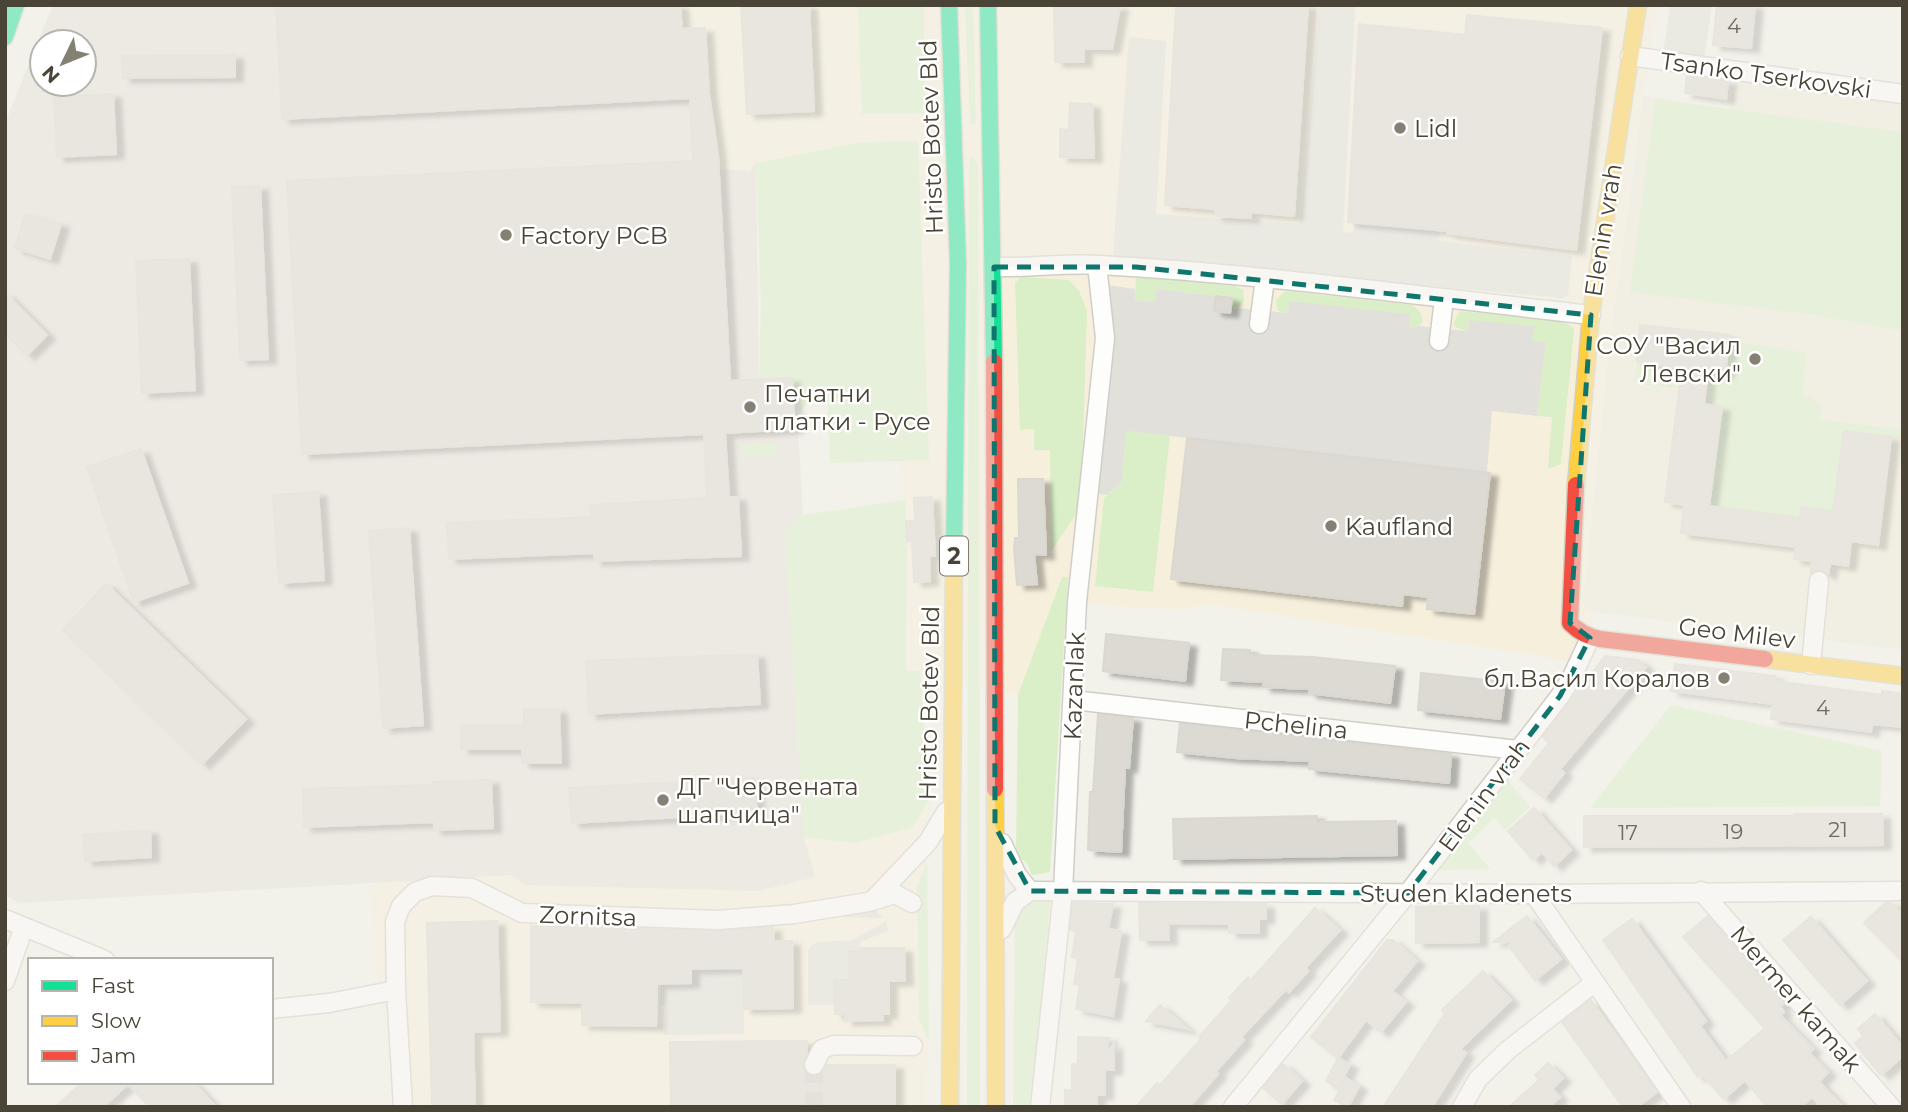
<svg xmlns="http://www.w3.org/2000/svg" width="1908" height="1112" viewBox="0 0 1908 1112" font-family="Montserrat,sans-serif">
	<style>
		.commercial { fill: #f6efdc }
		.industrial { fill: #e5e2db; fill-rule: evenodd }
		.education { fill: #f0eedb }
		.green { fill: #daefc7 }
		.parking { fill: #e1e0da }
		.building { fill: #dcdad2; stroke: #dad8cf; stroke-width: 2; filter: url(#shadow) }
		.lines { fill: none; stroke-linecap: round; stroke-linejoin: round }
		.street-tunnel { stroke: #d0cec6; stroke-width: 18; stroke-dasharray: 18 9; stroke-linecap: butt }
		.street-casing { stroke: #d0cec7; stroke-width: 21 }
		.fast-casing { stroke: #d2d0c0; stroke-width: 19 }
		.slow-casing { stroke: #d2d0c0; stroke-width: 19 }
		.jam-casing { stroke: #d2d0c0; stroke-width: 19 }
		.street { stroke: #fdfdfc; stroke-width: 18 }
		.fast { stroke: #16e098; stroke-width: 16 }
		.slow { stroke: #ffcf43; stroke-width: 16 }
		.jam { stroke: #f24e42; stroke-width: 16 }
		.marked { fill: none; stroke: #0f766e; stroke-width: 5; stroke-dasharray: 14 9; stroke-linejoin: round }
		.poi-dot { fill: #848174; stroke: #fff; stroke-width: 2.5 }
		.labels { text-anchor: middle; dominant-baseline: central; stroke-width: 5; stroke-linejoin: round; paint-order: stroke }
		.number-label { font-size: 21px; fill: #6e6a5d }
		.shield { fill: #fff; stroke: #807c72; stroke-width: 2 }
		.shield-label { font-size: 23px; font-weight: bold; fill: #494435 }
		.street-label { font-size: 24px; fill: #494435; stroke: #fff }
		.poi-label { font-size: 24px; fill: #494435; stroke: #fff; text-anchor: start }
	</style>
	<defs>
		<filter id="shadow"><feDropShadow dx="8" dy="4.5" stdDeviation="2" flood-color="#0004"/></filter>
	</defs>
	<rect width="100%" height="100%" fill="#f2f1ea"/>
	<!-- commercial -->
	<g class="commercial">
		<polygon points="680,5 858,5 863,114 925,113 924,5 1656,5 1635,141 1609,350 1587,565 1588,611 1595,612 1579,662 1210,604 1181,609 1129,607 1067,601 1068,577 1061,578 1018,695 920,671 906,671 907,541 901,461 929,459 918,141 863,142 756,163 751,171 713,169 704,28 682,29"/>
		<polygon points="930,798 927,862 917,886 919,1019 929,1042 925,1077 925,1107 403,1107 399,1018 381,1005 370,883 419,880 493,864 815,877 804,837 854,843 912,828"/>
	</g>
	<!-- industrial -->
	<path class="industrial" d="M53 5H680L682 29 705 28 713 169 750 171 756 163 759 393 796 392 803 515 785 535 804 837 815 877 758 891 526 885 511 875 19 903 5 895V123ZM42 42H84V84H42Z"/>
	<!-- education -->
	<polygon class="education" points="1734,77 1903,101 1903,650 1588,611 1583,603 1609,350 1643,96 1730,109"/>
	<!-- green -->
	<g class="green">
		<polygon points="858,5 924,5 925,113 862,114"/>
		<polygon points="965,5 973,5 976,124 970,124"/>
		<polygon points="1655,99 1903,132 1903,331 1807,314 1630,292"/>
		<polygon points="918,141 929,460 830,463 827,388 797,413 796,392 759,393 761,302 756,163 863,142"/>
		<polygon points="969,158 972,158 978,164 980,1107 967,1107"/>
		<polygon points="1136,276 1235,286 1243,290 1244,301 1239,308 1230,308 1231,298 1157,289 1155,302 1135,300"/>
		<polygon points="1021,277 1069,280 1079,291 1087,311 1081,507 1051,551 1050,450 1034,450 1034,429 1020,430 1015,283"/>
		<path d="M1285 291 1411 305C1419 308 1421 313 1423 321L1419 326 1409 328 1410 314 1289 302 1288 313 1278 311 1276 300Z"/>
		<polygon points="1460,311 1564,321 1574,329 1561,464 1548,469 1552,417 1537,416 1546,343 1532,341 1469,320 1467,331 1455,327 1454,322"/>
		<path d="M1729 341 1807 353 1802 394C1812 396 1816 401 1821 410L1820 419 1901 430 1900 438 1844 431 1835 497 1851 514 1801 507 1800 518 1709 506 1722 407 1704 404 1705 392 1635 383 1637 362 1725 374Z"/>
		<polygon points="1126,431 1170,435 1153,592 1095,586 1104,498 1122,482"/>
		<polygon points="777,443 777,456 741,458 740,444"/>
		<polygon points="905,500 907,541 906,671 920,671 930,798 912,828 854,843 804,837 784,523 788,531 803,515"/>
		<polygon points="1062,577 1068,577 1050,872 1032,875 1027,863 1016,855 1018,695"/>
		<polygon points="1671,705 1882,751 1880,806 1590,808"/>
		<polygon points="1506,778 1530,807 1505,830 1494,818 1468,843 1490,869 1438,870 1439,857"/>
		<polygon points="927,862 929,1042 919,1019 917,886"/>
		<polygon points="1028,896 1051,896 1031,1107 1013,1107 1015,914"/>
	</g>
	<!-- parking -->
	<g class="parking">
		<polygon points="1320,5 1355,5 1343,232 1353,233 1354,222 1440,230 1439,241 1572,256 1568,295 1562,298 1113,257 1129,37 1166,41 1156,214 1300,224"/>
		<polygon points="1670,5 1712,5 1704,60 1663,54"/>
		<polygon points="1100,284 1135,289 1135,300 1155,302 1156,289 1216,296 1230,312 1230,308 1239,308 1288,313 1289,301 1410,314 1409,328 1419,326 1467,331 1469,320 1535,326 1532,341 1546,342 1537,416 1492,411 1487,472 1126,431 1122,482 1107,495 1089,493"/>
		<polygon points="868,902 883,918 843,917 832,908"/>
		<polygon points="886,921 888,929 886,932 860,942 861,951 849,951 849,980 834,980 835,1005 808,1005 808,950 812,945 819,942 853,940"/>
		<polygon points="743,968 744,1034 664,1035 667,1005 660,1005 661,984 691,983 691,969"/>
	</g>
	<!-- building -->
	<g class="building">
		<polygon points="276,5 680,5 682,29 705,28 709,94 718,156 730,381 792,378 795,429 725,433 729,497 738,497 741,556 594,561 594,553 449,559 447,523 591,517 590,505 707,498 704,434 302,454 287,181 693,161 690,98 282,119"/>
		<polygon points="741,5 809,5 814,111 747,114"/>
		<polygon points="1054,5 1120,6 1112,49 1084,49 1084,62 1055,62"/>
		<polygon points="1176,5 1308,5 1294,216 1251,212 1251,218 1215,216 1215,209 1165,205"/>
		<polygon points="1717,5 1755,5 1751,48 1713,45"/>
		<polygon points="1467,15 1602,28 1576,250 1447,233 1447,231 1348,222 1359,24 1465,35"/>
		<polygon points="235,55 235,77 123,78 122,56"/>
		<polygon points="1687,75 1728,81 1726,99 1685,93"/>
		<polygon points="113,94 116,154 57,157 54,97"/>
		<polygon points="1070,103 1092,104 1094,158 1060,157 1060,129 1069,130"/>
		<polygon points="260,186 268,359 240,360 232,187"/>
		<polygon points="25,214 61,224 50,259 15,248"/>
		<polygon points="189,259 195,390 142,393 136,261"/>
		<polygon points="5,293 47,335 27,355 5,333"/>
		<polygon points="1216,296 1232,298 1230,313 1214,311"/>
		<polygon points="1640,325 1730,335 1725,374 1708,372 1704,404 1722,407 1709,506 1800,518 1801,507 1833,512 1844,431 1891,437 1878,545 1851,541 1848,566 1830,563 1828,575 1821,570 1811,573 1812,561 1794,559 1796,547 1681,533 1684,505 1665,502 1682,368 1637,362"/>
		<polygon points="1187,438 1490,473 1474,614 1427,609 1428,597 1403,594 1402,606 1171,579"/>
		<polygon points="141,449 188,583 134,602 87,467"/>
		<polygon points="1018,479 1043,479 1046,555 1034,554 1037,584 1017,585 1014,549 1015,538 1019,538"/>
		<polygon points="318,492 324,580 279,583 273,495"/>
		<polygon points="932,497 935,556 929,556 930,581 914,582 912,540 907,541 906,521 915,521 914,498"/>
		<polygon points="409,528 423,725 383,728 369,531"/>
		<polygon points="106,584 246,719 202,764 63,630"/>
		<polygon points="1106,634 1189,643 1185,681 1103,671"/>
		<polygon points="1223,649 1250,650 1250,655 1312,657 1395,666 1390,703 1309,693 1309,689 1263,687 1264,682 1221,680"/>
		<polygon points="757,654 760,704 589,714 586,661"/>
		<polygon points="1605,656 1638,660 1646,667 1560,769 1564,773 1544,798 1520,779 1549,743 1543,737"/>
		<polygon points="1675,664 1775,676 1774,681 1882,695 1882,691 1903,694 1903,727 1872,724 1871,732 1771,719 1773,704 1671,691"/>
		<polygon points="1421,673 1505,682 1500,719 1418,710"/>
		<polygon points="524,709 559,709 561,763 522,763 522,749 461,749 461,725 524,725"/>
		<polygon points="1098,714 1133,718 1129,768 1125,767 1121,852 1088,850 1090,792 1093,792"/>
		<polygon points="1180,723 1451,754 1449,783 1309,769 1309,761 1235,758 1177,752"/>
		<polygon points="754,778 757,813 572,823 569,788"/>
		<polygon points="491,780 493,828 434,830 434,822 304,827 303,789 433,785 432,782"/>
		<polygon points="1534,808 1571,850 1554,866 1542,852 1533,860 1508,831"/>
		<polygon points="1794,814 1882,814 1883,845 1584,847 1584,816 1794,816"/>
		<polygon points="1317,816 1317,822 1396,821 1397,855 1174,859 1173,819"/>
		<polygon points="150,830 151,857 85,861 83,835"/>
		<polygon points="1890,902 1903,915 1903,962 1864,923 1885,903"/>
		<polygon points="1073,903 1113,904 1108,929 1121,931 1113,979 1119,979 1113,1016 1076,1009 1080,985 1074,984 1078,958 1072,957 1076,931 1070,930"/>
		<polygon points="1139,903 1266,904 1266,919 1259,919 1259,933 1229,933 1229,924 1168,923 1169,940 1140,940"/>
		<polygon points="1479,906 1479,942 1416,943 1416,907"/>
		<polygon points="1315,908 1340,930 1305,968 1308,971 1289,992 1286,989 1241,1037 1244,1040 1216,1071 1218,1074 1189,1107 1136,1107 1157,1083 1160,1085 1201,1039 1199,1037 1232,1000 1229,998 1248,977 1251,980"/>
		<polygon points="1527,916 1561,959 1535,980 1509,946 1514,941 1493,942"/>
		<polygon points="1708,916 1784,1003 1780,1007 1784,1012 1780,1015 1813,1049 1809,1053 1828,1072 1819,1082 1843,1107 1821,1107 1812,1097 1801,1107 1767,1107 1745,1080 1724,1099 1702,1074 1698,1077 1603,940 1632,919 1706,1021 1700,1026 1726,1061 1765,1028 1683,937"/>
		<polygon points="1811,917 1867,981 1840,1005 1783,940"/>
		<polygon points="497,921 500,1031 473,1032 475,1107 432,1107 427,923"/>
		<polygon points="531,926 718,931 773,927 774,941 792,941 793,1008 744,1009 743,968 691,969 691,983 657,984 656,1026 582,1025 582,1003 531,1002"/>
		<polygon points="1387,940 1393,940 1417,961 1392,991 1406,1002 1381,1032 1366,1020 1338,1058 1311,1037"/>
		<polygon points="861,948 904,948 905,981 889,981 889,1014 882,1014 883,1020 845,1021 845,1014 835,1014 834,980 849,980 849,951 861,951"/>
		<polygon points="1483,971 1511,1000 1460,1049 1466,1053 1432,1107 1383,1107 1445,1013 1442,1010"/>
		<polygon points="1591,1000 1657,1092 1637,1107 1623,1107 1562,1022"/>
		<polygon points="1160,1005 1188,1029 1146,1021"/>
		<polygon points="1875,1014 1903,1047 1903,1056 1881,1075 1855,1043 1863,1036 1858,1029"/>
		<polygon points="1078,1037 1109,1038 1106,1053 1114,1044 1114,1070 1105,1070 1105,1095 1097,1095 1097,1107 1065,1107 1065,1090 1072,1091 1072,1064 1078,1064"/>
		<polygon points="788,1041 807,1041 807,1054 803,1066 810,1075 820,1075 827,1065 895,1065 895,1107 671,1107 670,1042"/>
		<polygon points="1338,1058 1350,1065 1338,1088 1326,1081"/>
		<polygon points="1548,1063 1563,1078 1552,1089 1560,1097 1549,1107 1509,1107 1539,1080 1535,1075"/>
		<polygon points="1283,1064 1302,1081 1282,1104 1263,1088"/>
		<polygon points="1346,1078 1359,1086 1348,1107 1334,1100"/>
		<polygon points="82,1082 193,1082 216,1107 150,1107 128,1084 103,1107 56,1107"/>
	</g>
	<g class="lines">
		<!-- street-tunnel -->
		<polyline class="street-tunnel" points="814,1065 814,1107"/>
		<defs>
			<g id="street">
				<polyline points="1630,56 1903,94"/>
				<path d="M994 267C1029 268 1064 263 1100 265 1264 274 1427 297 1591 315"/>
				<polyline points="1259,324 1265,279"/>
				<polyline points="1439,341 1444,299"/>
				<polyline points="1811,665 1819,581"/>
				<polyline points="1073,700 1518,750"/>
				<polyline points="1002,843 1017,875 1030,891"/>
				<polyline points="1030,891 1534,894 1903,891"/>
				<polyline points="1701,891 1891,1107"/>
				<polyline points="1534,894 1681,1107"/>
				<polyline points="872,901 928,842 946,812"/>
				<polyline points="5,919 105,960"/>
				<polyline points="1002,929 1015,902 1030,891"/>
				<polyline points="5,981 24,927"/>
				<polyline points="396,990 403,1107"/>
				<polyline points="271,1009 329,1003 396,990 395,922 401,906 415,892 432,886 472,888 522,913 718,920 794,914 868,902 895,894 912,903"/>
				<polyline points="814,1065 822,1049 834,1045 913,1046"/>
				<polyline points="1040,1107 1063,891 1077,602 1105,338 1097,265"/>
				<polyline points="1233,1107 1408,893 1560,696 1571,679 1590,638"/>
				<polyline points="1462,1107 1478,1079 1508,1050 1594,983"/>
			</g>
			<g id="fast">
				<polyline points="949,5 958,264 954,551"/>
				<polyline points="988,5 994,362"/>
				<polyline points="5,37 16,5"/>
			</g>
			<g id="slow">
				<polyline points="1576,485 1591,315 1638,5"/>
				<polyline points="1765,659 1903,676"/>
				<polyline points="995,789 996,1107"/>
				<polyline points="950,1107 954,551"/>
			</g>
			<g id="jam">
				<polyline points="994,362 995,789"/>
				<path d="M1576 485 1570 623C1579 632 1588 637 1600 639L1765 659"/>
			</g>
		</defs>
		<!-- street casing -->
		<use href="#street" class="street-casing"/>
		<!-- fast casing -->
		<use href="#fast" class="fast-casing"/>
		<!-- slow casing -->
		<use href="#slow" class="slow-casing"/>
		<!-- jam casing -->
		<use href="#jam" class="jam-casing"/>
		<!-- street -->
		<use href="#street" class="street"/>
		<!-- fast -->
		<use href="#fast" class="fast"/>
		<!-- slow -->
		<use href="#slow" class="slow"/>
		<!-- jam -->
		<use href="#jam" class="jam"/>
	</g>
	<!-- marked area -->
	<path d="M0 0H1908V1112H0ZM994 267H1136L1591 315 1570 623 1590 638 1560 696 1408 893 1030 891 995 826Z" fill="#f2f1ea" fill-opacity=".55" fill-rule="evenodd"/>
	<path class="marked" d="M994 267H1136L1591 315 1570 623 1590 638 1560 696 1408 893 1030 891 995 826Z"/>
	<!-- markers -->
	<g class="poi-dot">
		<circle cx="1400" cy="128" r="7"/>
		<circle cx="506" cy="235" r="7"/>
		<circle cx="1755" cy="359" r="7"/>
		<circle cx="750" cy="407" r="7"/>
		<circle cx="1331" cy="526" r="7"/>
		<circle cx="1724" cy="678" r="7"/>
		<circle cx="663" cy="800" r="7"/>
	</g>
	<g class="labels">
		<!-- number labels -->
		<g class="number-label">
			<text x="1734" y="25">4</text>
			<text x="1823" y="707">4</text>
			<text x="1838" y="829">21</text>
			<text x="1733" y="831">19</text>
			<text x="1628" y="832">17</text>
		</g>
		<!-- shield labels -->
		<rect class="shield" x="940" y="536.5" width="28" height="39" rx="5"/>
		<g class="shield-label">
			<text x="954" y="556">2</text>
		</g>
		<!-- street labels -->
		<g class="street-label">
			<text transform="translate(1766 75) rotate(8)">Tsanko Tserkovski</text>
			<text transform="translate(931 137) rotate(-92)">Hristo Botev Bld</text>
			<text transform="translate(1603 230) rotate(-81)">Elenin vrah</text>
			<text transform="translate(1737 633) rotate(7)">Geo Milev</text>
			<text transform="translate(1074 686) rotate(-88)">Kazanlak</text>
			<text transform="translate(929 703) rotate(-89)">Hristo Botev Bld</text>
			<text transform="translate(1296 725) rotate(6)">Pchelina</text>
			<text transform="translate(1484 795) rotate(-53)">Elenin vrah</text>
			<text x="1466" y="893">Studen kladenets</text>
			<text transform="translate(588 916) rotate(2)">Zornitsa</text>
			<text transform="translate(1796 999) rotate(49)">Mermer kamak</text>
		</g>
		<!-- poi labels -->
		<g class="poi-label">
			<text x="1414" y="128">Lidl</text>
			<text x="520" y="235">Factory PCB</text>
			<text x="1741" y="345" text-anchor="end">СОУ "Васил<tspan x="1741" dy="28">Левски"</tspan></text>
			<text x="764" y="393">Печатни<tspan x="764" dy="28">платки - Русе</tspan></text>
			<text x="1345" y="526">Kaufland</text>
			<text x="1710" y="678" text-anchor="end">бл.Васил Коралов</text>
			<text x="677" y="786">ДГ "Червената<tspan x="677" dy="28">шапчица"</tspan></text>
		</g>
	</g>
	<!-- border -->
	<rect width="1908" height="1112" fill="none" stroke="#494435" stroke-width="14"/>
	<!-- legend -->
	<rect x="28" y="958" width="245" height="126" fill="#ffffff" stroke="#b6b4ae" stroke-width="2"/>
	<rect x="42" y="981" width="35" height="10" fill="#16e098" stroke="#b6b4ae" stroke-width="2"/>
	<text x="91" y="993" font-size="21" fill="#494435">Fast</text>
	<rect x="42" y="1016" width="35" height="10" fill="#ffcf43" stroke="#b6b4ae" stroke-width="2"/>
	<text x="91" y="1028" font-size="21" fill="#494435">Slow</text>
	<rect x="42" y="1051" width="35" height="10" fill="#f24e42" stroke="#b6b4ae" stroke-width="2"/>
	<text x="91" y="1063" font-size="21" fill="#494435">Jam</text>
	<!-- north arrow -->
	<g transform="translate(63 63) rotate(227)"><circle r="33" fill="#ffffff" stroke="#b6b4ae" stroke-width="2"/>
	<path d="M0-5L12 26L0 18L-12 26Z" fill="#848174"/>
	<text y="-10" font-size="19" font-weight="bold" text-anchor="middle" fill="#494435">N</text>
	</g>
</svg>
